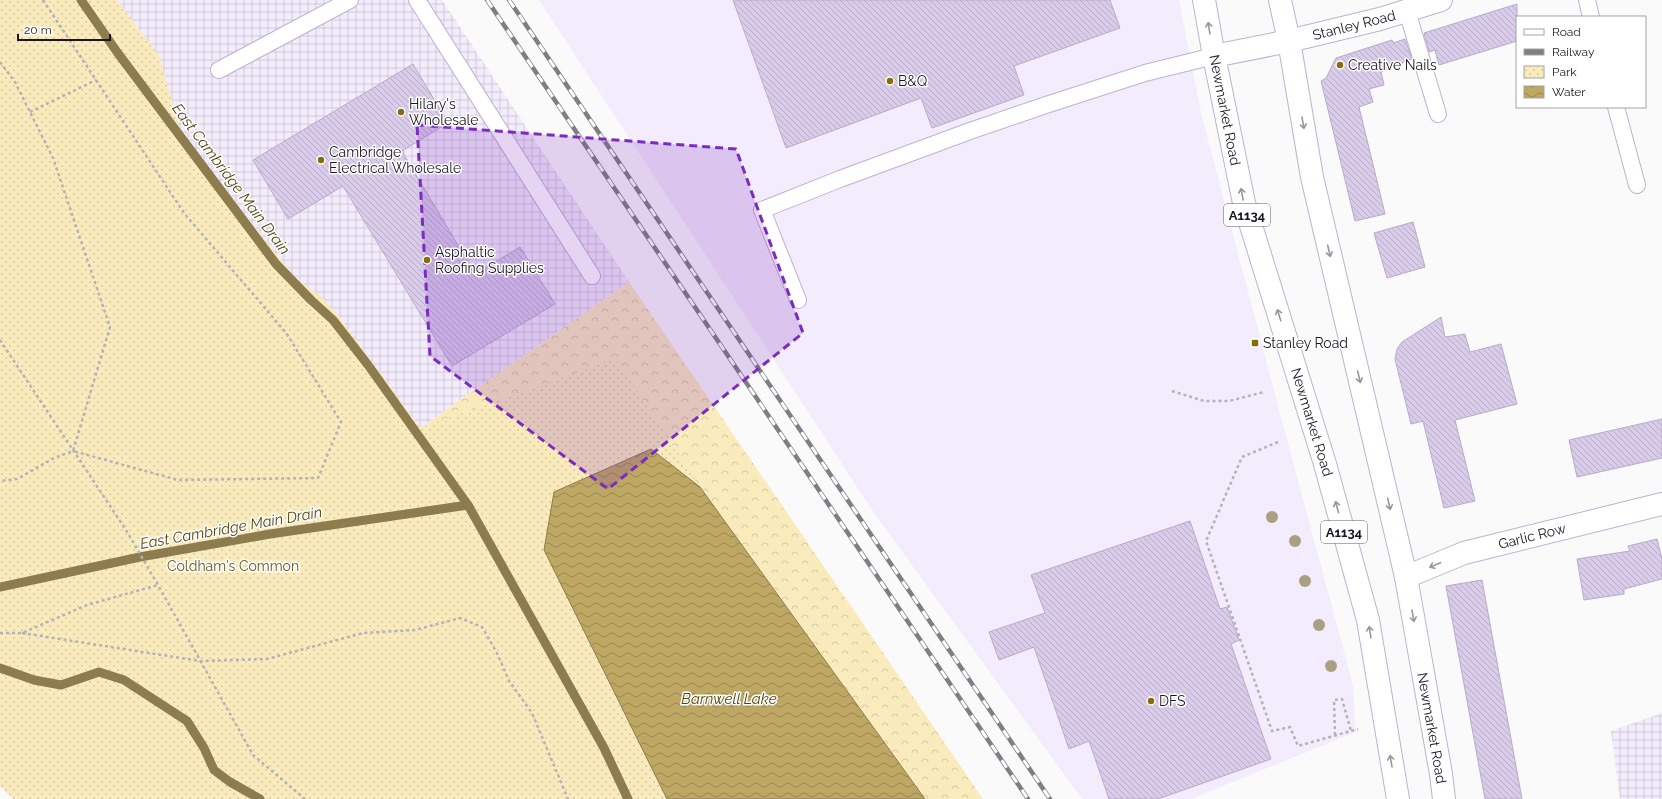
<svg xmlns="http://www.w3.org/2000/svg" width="1662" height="799" viewBox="0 0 1662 799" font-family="Raleway,sans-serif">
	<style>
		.built { fill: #f3ecfc }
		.industrial { fill: url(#industrial-grid) }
		.forest { fill: url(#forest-crowns) }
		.park { fill: url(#park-dots) }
		.water { fill: url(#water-waves); stroke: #8c7c4e }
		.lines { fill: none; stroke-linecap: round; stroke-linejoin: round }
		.stream { stroke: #8c7c4e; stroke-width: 9 }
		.building { fill: url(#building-back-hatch); stroke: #b8abc9 }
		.lane-casing { stroke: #beb1d0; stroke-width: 18 }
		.street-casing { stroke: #beb1d0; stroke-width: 24 }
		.primary-casing { stroke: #beb1d0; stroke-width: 24 }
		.path { stroke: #b4b2b6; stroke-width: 2.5; stroke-dasharray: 3 3; stroke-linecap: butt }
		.lane { stroke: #fff; stroke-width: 16 }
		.street { stroke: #fff; stroke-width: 22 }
		.primary { stroke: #fff; stroke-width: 22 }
		.rail-casing { stroke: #807e84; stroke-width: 4.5 }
		.rail { stroke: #fff; stroke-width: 3; stroke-dasharray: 9; stroke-linecap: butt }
		.tree { fill: #a9a083 }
		.oneway { stroke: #98969b }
		.marked { fill: #7b2cbf; fill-opacity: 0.2; stroke: #7b2cbf; stroke-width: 3; stroke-dasharray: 8 5; stroke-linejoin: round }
		.poi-dot { fill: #866d0c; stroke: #fff; stroke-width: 1.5 }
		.labels { text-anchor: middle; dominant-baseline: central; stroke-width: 3; stroke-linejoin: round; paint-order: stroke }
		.shield { fill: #fff; stroke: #5f5c64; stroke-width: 1 }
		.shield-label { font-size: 13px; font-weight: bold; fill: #1b1621 }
		.street-label { font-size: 14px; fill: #1b1621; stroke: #fff }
		.poi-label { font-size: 14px; fill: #1b1621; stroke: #fff; text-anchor: start }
		.park-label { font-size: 14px; fill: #665622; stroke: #fff }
		.water-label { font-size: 15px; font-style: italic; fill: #56460f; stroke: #fff }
	</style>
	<defs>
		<pattern id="industrial-grid" width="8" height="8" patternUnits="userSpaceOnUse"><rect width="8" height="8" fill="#f3ecfc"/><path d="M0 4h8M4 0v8" fill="none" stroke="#d0cad8"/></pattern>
		<pattern id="forest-crowns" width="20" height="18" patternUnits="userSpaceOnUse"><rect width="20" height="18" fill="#faebbd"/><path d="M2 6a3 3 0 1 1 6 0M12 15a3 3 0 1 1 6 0" fill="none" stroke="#d6c9a2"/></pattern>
		<pattern id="park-dots" width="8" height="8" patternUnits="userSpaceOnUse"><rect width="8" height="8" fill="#faebbd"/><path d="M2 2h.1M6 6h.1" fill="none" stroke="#d6c9a2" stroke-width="1.8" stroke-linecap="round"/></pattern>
		<pattern id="water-waves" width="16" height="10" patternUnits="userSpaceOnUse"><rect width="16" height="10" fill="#bda762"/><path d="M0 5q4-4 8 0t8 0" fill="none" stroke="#998750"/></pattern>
		<pattern id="building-back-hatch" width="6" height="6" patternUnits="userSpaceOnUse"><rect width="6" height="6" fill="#d9cceb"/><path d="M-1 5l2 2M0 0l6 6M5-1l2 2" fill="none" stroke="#baaec9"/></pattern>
	</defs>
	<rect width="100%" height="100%" fill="#fafafa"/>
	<!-- built -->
	<polygon class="built" points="539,0 1179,0 1201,113 1282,421 1353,685 1356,732 1191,799 1082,799 874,513"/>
	<!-- industrial -->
	<g class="industrial">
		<polygon points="117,0 442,0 629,282 420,428 337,314 319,295 296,279 181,134 159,56"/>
		<polygon points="1662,713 1662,799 1620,799 1611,731"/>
	</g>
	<!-- forest -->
	<polygon class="forest" points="0,0 117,0 159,56 181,134 296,279 319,295 337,314 420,428 629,282 983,799 925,799 700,487 651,449 544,550 667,799"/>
	<!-- park -->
	<polygon class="park" points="0,0 117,0 159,56 181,134 296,279 319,295 337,314 420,428 616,359 700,487 651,449 544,550 667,799 13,799 0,786"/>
	<!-- water -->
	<polygon class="water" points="651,449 700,487 925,799 667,799 544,550 554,492"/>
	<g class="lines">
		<!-- stream -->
		<g class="stream">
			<polyline points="81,0 117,52 276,264 311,300 333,320 368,365 468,505 604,748 628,799"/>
			<polyline points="0,587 140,557 270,534 468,505"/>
			<polyline points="0,668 34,680 61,685 99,672 124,680 187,721 204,748 214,770 230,782 260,799"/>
		</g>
	</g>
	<!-- building -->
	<g class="building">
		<polygon points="733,0 1110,0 1120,28 1014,66 1024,95 932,128 921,98 786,148"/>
		<polygon points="1517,4 1517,41 1439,65 1435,50 1429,52 1424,33"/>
		<polygon points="1405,39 1412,59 1381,72 1384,85 1369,89 1373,102 1359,107 1385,214 1355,221 1321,81 1326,78 1336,58 1392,40 1393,43"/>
		<polygon points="413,64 448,123 402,151 475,274 520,247 555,304 452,366 343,186 288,219 253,160"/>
		<polygon points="1413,222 1425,267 1387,278 1374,233"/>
		<polygon points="1441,317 1445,337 1465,334 1470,352 1501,344 1517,404 1455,420 1475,501 1444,508 1423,421 1411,424 1395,359 1397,349 1402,342"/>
		<polygon points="1662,419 1662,458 1577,477 1569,440"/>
		<polygon points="1190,521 1220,609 1227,607 1239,640 1231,644 1271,759 1158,799 1109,799 1089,741 1069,749 1034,647 999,660 989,632 1045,613 1031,575"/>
		<polygon points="1657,539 1662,559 1662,579 1624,589 1624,594 1584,600 1577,559 1630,551 1628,546"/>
		<polygon points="1482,580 1522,799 1485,799 1446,586"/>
	</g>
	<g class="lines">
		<defs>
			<g id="lane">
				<polyline points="417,0 592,276"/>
				<polyline points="1587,0 1591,17"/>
				<polyline points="1407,11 1438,114"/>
				<polyline points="219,70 350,0"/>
				<polyline points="1616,107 1637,185"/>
				<polyline points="798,300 762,210 840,179 970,131 1046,105 1145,73 1214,56"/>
			</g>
			<g id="street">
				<polyline points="1214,56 1289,41 1380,19 1441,0"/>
				<polyline points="1406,577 1464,553 1662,504"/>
			</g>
			<g id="primary">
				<polyline points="1204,0 1214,56 1244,203 1325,464 1368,620 1398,799"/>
				<polyline points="1280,0 1289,41 1312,177 1406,577 1441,774 1444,799"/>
			</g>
		</defs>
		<!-- lane casing -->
		<use href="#lane" class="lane-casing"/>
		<!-- street casing -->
		<use href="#street" class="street-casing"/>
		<!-- primary casing -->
		<use href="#primary" class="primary-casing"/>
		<!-- path -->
		<g class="path">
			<polyline points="43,0 184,213 287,334 341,422 318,478 178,480 73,451"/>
			<polyline points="0,62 15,82 53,158 110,327 73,451 54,458 17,479 0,481"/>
			<polyline points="30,112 96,80"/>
			<polyline points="0,340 126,530 158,585 253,755 305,799"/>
			<polyline points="1172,391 1204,401 1229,401 1264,392"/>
			<polyline points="1278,442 1242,457 1206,541 1272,731 1290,727 1298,746 1358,729"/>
			<polyline points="0,633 22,633 87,605 158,585"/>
			<polyline points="22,633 200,661 267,659 363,633 415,630 460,618 482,627 497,653 509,681 532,713 568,799"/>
			<polyline points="1335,735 1334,700 1342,699 1351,731"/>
		</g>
		<!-- lane -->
		<use href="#lane" class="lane"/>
		<!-- street -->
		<use href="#street" class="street"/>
		<!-- primary -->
		<use href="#primary" class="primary"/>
		<defs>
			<g id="rail">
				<polyline points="487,0 1028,799"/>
				<polyline points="509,0 1050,799"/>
			</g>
		</defs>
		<!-- rail casing -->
		<use href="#rail" class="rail-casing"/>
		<!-- rail -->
		<use href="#rail" class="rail"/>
	</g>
	<!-- trees -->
	<g class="tree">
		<circle cx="1272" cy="517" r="6"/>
		<circle cx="1295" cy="541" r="6"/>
		<circle cx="1305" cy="581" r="6"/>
		<circle cx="1319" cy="625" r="6"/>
		<circle cx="1331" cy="666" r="6"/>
	</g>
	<!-- one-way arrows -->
	<defs><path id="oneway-shaft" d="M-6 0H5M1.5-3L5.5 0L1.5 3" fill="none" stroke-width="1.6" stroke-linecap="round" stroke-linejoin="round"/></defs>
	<g class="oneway">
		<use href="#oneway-shaft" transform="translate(1209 28) rotate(-99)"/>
		<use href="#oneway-shaft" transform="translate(1303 123) rotate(80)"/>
		<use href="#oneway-shaft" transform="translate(1242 194) rotate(-101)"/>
		<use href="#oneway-shaft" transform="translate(1329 251) rotate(77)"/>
		<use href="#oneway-shaft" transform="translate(1279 315) rotate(-107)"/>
		<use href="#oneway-shaft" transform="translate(1359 377) rotate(77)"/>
		<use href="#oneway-shaft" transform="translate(1389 504) rotate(77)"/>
		<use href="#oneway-shaft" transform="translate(1337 507) rotate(-105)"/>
		<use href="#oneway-shaft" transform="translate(1435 565) rotate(157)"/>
		<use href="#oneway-shaft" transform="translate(1413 616) rotate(80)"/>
		<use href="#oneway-shaft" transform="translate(1370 632) rotate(-99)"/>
		<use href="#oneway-shaft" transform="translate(1391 761) rotate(-100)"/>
	</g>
	<!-- marked area -->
	<path class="marked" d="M417 125 736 149 803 333 608 489 430 356Z"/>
	<!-- markers -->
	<g class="poi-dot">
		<circle cx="1340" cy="65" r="4"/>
		<circle cx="890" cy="81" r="4"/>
		<circle cx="401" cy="112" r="4"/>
		<circle cx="321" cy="160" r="4"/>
		<circle cx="427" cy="260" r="4"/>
		<rect x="1251" y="339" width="8" height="8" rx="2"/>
		<circle cx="1151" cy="701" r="4"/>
	</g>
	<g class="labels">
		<!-- shield labels -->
		<g class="shield">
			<rect x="1224" y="204" width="46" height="22" rx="3"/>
			<rect x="1321" y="521" width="46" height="22" rx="3"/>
		</g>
		<g class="shield-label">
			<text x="1247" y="215">A1134</text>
			<text x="1344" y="532">A1134</text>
		</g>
		<!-- street labels -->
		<g class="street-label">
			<text transform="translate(1354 25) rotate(-14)">Stanley Road</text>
			<text transform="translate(1225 110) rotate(79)">Newmarket Road</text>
			<text transform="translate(1312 422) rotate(73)">Newmarket Road</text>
			<text transform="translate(1532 536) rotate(-14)">Garlic Row</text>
			<text transform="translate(1432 728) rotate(80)">Newmarket Road</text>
		</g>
		<!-- poi labels -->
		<g class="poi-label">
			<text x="1348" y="65">Creative Nails</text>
			<text x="898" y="81">B&amp;Q</text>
			<text x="409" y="104">Hilary's<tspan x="409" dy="16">Wholesale</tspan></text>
			<text x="329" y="152">Cambridge<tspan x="329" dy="16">Electrical Wholesale</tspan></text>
			<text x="435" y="252">Asphaltic<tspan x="435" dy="16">Roofing Supplies</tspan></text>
			<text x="1263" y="343">Stanley Road</text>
			<text x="1159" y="701">DFS</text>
		</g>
		<!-- park labels -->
		<g class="park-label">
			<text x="233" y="566">Coldham's Common</text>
		</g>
		<!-- water labels -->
		<g class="water-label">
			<text transform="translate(231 179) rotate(53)">East Cambridge Main Drain</text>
			<text transform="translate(231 528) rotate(-10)">East Cambridge Main Drain</text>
			<text x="729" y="699">Barnwell Lake</text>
		</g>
	</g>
	<!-- legend -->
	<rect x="1516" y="16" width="130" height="92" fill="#ffffff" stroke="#a4a2a6"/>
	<rect x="1524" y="29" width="20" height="6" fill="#ffffff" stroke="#a4a2a6"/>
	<text x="1552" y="36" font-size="12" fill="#1b1621">Road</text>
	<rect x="1524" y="49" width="20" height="6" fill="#807e84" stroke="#a4a2a6"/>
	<text x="1552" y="56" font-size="12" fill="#1b1621">Railway</text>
	<rect x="1524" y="66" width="20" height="12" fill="url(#park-dots)" stroke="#a4a2a6"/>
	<text x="1552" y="76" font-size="12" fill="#1b1621">Park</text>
	<rect x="1524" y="86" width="20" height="12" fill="url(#water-waves)" stroke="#a4a2a6"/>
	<text x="1552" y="96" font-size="12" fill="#1b1621">Water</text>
	<!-- scale -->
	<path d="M18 34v6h92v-6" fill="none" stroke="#1b1621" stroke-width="2"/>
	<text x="24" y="34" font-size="12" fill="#1b1621" stroke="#ffffff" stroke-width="3" paint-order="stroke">20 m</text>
</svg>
